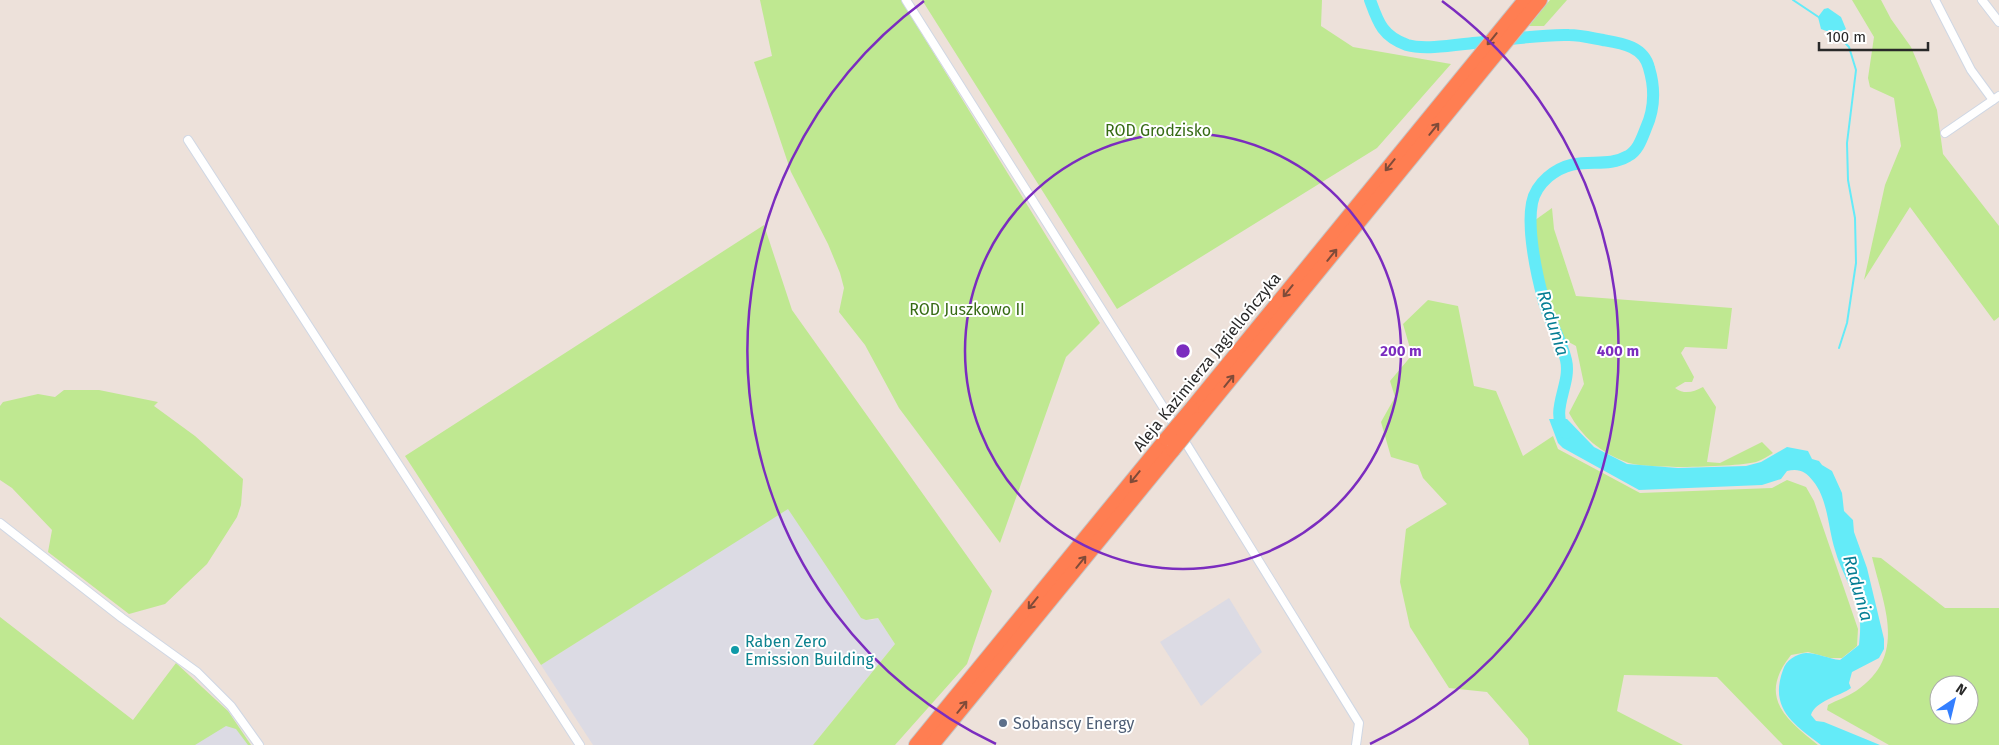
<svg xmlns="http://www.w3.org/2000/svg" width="1999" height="745" viewBox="0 0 1999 745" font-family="'Fira Sans',sans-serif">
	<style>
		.industrial { fill: #dcdbe4 }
		.green { fill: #bfe891; fill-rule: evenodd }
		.water { fill: #64ebf8 }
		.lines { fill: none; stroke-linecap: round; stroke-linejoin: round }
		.stream { stroke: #64ebf8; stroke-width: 2 }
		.river { stroke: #64ebf8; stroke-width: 12 }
		.minor-casing { stroke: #cfd7e4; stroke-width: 10 }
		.motorway-casing { stroke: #c3c3c3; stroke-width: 16 }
		.minor { stroke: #fff; stroke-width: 8 }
		.motorway { stroke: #ff7e52; stroke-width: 14 }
		.motorway-bridge-casing { stroke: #c3c3c3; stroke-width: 16; stroke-linecap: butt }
		.motorway-bridge { stroke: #ff7e52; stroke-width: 14 }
		.oneway { stroke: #7f4b39 }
		.ring { fill: none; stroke: #7b2cbf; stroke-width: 2.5 }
		.culture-dot { fill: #0f9aa8; stroke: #fff; stroke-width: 2 }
		.service-dot { fill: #5c6f8a; stroke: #fff; stroke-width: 2 }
		.labels { text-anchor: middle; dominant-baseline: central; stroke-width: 4; stroke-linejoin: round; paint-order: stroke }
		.park-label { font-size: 16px; fill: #366b14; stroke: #fff }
		.street-label { font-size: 16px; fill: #292929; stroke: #fff }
		.culture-label { font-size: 16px; fill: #0d838f; stroke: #fff; text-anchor: start }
		.service-label { font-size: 16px; fill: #4e5e75; stroke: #fff; text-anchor: start }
		.water-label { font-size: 18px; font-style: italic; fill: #047e94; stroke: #fff }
		.centre { fill: #7b2cbf; stroke: #fff; stroke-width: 2.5 }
		.ring-label { font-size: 15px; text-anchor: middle; font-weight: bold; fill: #7b2cbf; stroke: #fff; stroke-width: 4; stroke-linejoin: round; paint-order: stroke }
	</style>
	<rect width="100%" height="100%" fill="#ede1da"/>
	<!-- industrial -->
	<g class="industrial">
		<polygon points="788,508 861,618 872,620 878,618 895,644 813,745 593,745 541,665"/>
		<polygon points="1229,598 1262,652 1201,706 1160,642"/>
		<polygon points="228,711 251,745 145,745"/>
	</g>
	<!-- green -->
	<g class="green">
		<polygon points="760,0 901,0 1100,323 1066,357 1000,543 899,408 865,345 839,312 844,288 840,273 828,244 791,172 754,62 772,56"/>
		<polygon points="922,0 1322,0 1321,26 1353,47 1451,64 1377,148 1117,309"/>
		<polygon points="1550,0 1567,0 1544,26 1529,26"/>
		<polygon points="1852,0 1881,0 1891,19 1911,47 1928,87 1937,110 1943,154 1999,226 1999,317 1994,321 1910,207 1864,280 1885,185 1901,146 1894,98 1870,87 1868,78 1874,37"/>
		<path d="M1552 208 1554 229 1576 296 1732 308 1727 349 1685 347 1681 353 1694 377 1692 382H1685L1675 388C1685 395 1693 392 1703 387L1716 407 1707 462 1720 463 1762 442 1773 453C1768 456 1762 460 1756 462 1734 467 1646 470 1626 462 1601 453 1582 437 1569 413L1584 384 1576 346C1571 343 1564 340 1559 336 1544 322 1533 246 1531 223Z"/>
		<polygon points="764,225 792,310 992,591 967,664 895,745 813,745 895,644 878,618 866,620 861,618 788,509 541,665 405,456"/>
		<path d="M1428 300 1458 306 1474 386 1496 391 1523 456 1553 436 1558 449 1640 493 1772 488 1787 480 1806 487 1814 501 1858 629 1857 646 1842 658H1830L1808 652 1791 655C1758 696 1784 718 1818 745H1783L1717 677 1624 675 1617 711 1683 745H1529L1528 739 1487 692 1449 688 1410 627 1400 582 1406 529 1447 504 1423 478 1418 465 1391 457 1381 422 1395 397 1390 381 1412 355 1403 324Z"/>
		<polygon points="64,390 99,390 158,402 154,406 195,436 243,479 241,505 237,517 207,564 165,604 129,614 48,552 52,530 12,488 0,480 0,406 3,402 38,394 55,397"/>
		<path d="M1872 557 1881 558 1945 608H1999V745H1889L1827 710 1828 705C1837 700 1847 697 1856 691 1908 656 1884 607 1872 557ZM1939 685H1969V715H1939Z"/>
		<polygon points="0,617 133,720 176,663 228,711 251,745 248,745 236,729 226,726 195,745 0,745"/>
	</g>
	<!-- water -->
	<g class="water">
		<path d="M1828 8 1841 17 1846 29C1839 34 1828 32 1821 29L1818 17 1824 9Z"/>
		<path d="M1549 419H1567L1594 447 1627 464 1678 468 1746 466 1761 462 1787 447 1808 451 1812 459 1819 461 1822 465 1832 471 1842 493 1844 511 1853 520 1854 532 1867 568 1884 639V649L1879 658 1852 672 1849 683 1851 688C1840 696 1815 701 1811 715L1816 721 1824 722 1880 745H1821C1793 724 1769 708 1783 670 1786 660 1796 654 1806 653 1818 653 1829 659 1840 660L1859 645C1860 635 1861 624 1859 614 1855 592 1841 572 1835 550 1828 528 1828 499 1813 481 1806 471 1798 468 1787 471L1781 479 1762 485 1639 490 1563 448 1558 443Z"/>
	</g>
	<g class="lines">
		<!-- stream -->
		<g class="stream">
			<polyline points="1793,0 1820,18"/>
			<polyline points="1834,31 1849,47 1856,70 1847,143 1848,180 1855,218 1856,263 1847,323 1839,348"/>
		</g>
		<!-- river -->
		<path class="river" d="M1370 0C1378 22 1382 36 1407 45 1424 50 1455 45 1473 43 1504 41 1537 34 1569 35 1580 35 1592 38 1603 40 1621 43 1644 46 1649 68 1655 88 1655 108 1646 128 1642 138 1638 151 1628 156 1602 171 1578 152 1548 177 1540 184 1534 192 1532 203 1527 229 1536 272 1543 298 1548 319 1561 338 1566 360 1572 385 1548 411 1566 433"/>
		<defs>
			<g id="minor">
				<polyline points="906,0 1172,421"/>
				<polyline points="1935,0 1971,70 1993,100"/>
				<polyline points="1982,0 1999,22"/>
				<polyline points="1945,133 1999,96"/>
				<polyline points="188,140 580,745"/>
				<polyline points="1187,445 1359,723 1356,745"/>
				<polyline points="0,523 122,618 197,672 231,706 259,745"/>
			</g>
			<g id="motorway">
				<polyline points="1192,408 1525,0"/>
				<polyline points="1198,419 1540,0"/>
				<polyline points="916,745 1166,439"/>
				<polyline points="932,745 1173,450"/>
			</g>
		</defs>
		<!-- minor casing -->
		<use href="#minor" class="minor-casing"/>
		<!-- motorway casing -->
		<use href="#motorway" class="motorway-casing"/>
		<!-- minor -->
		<use href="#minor" class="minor"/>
		<!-- motorway -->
		<use href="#motorway" class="motorway"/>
		<defs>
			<g id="motorway-bridge">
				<polyline points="1166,439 1192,408"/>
				<polyline points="1173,450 1198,419"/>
			</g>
		</defs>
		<!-- motorway-bridge casing -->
		<use href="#motorway-bridge" class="motorway-bridge-casing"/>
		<!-- motorway-bridge -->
		<use href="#motorway-bridge" class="motorway-bridge"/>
	</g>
	<!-- one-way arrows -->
	<defs><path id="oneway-shaft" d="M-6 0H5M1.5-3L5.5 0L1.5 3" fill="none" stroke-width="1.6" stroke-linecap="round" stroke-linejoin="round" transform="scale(1.25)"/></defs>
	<g class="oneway">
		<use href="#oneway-shaft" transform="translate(1492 39) rotate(129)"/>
		<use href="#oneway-shaft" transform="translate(1434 129) rotate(-51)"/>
		<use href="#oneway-shaft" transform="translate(1390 165) rotate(129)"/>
		<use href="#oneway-shaft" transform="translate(1332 255) rotate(-51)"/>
		<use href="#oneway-shaft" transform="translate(1288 291) rotate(129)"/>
		<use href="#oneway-shaft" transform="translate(1229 381) rotate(-51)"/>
		<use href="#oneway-shaft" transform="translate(1135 477) rotate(129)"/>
		<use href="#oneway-shaft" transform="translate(1081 562) rotate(-51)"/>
		<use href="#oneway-shaft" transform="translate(1033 603) rotate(129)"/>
		<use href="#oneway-shaft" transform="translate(962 707) rotate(-51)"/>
	</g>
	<!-- distance rings -->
	<g class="ring">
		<circle cx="1183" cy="351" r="218"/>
		<path d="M996 744A435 435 0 0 1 924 1M1442 1A435 435 0 0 1 1370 744"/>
	</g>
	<!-- markers -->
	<circle class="culture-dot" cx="735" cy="650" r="5"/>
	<circle class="service-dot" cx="1003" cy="723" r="5"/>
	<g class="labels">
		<!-- park labels -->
		<g class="park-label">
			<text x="1158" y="130">ROD Grodzisko</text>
			<text x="967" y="309">ROD Juszkowo II</text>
		</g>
		<!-- street labels -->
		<g class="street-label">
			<text transform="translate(1207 362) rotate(-51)">Aleja Kazimierza Jagiellończyka</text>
		</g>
		<!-- culture labels -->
		<g class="culture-label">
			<text x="745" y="641">Raben Zero<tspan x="745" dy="18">Emission Building</tspan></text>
		</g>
		<!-- service labels -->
		<g class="service-label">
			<text x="1013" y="723">Sobanscy Energy</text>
		</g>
		<!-- water labels -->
		<g class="water-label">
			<text transform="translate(1553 323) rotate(72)">Radunia</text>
			<text transform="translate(1858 588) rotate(74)">Radunia</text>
		</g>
	</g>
	<circle cx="1183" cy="351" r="8" class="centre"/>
	<g class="ring-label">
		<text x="1401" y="356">200 m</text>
		<text x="1618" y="356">400 m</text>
	</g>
	<!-- north arrow -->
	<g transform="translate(1954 700) rotate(35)"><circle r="24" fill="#ffffff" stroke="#a9a9a9"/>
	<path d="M0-4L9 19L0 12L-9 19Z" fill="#347fff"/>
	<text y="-8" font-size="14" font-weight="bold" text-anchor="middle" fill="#292929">N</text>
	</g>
	<!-- scale -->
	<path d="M1819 42v8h109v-8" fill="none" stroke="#292929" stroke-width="2.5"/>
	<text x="1826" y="42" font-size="15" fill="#292929" stroke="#ffffff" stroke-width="4" paint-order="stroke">100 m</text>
</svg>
